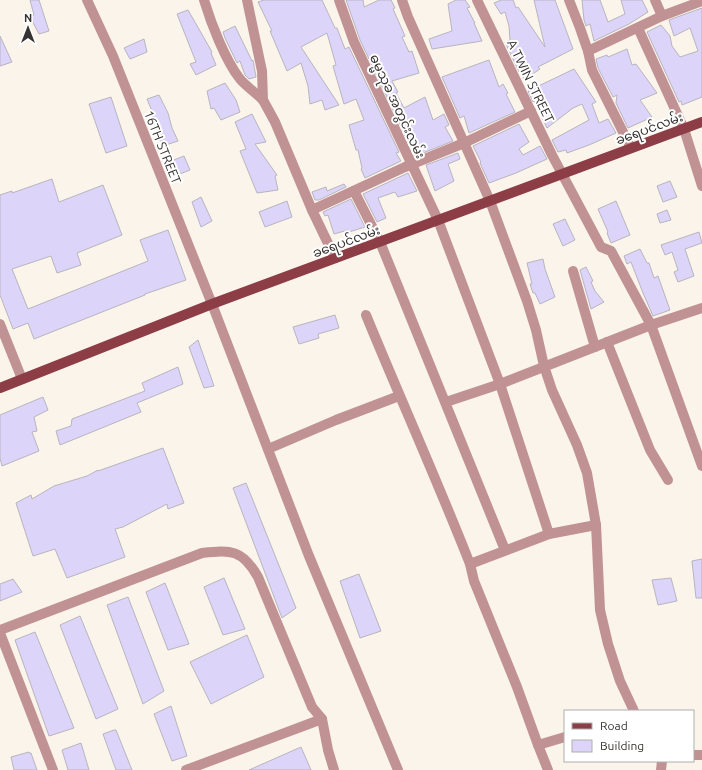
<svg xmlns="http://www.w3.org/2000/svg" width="702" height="770" viewBox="0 0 702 770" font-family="Ubuntu,'Noto Sans Myanmar',sans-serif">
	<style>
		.building { fill: #ddd4fa; stroke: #b7b5be }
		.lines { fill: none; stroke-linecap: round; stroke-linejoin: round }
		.minor { stroke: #c19294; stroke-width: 10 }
		.major { stroke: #8c3d46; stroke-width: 10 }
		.labels { text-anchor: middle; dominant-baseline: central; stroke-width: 4; stroke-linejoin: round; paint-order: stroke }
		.street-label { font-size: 13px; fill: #363431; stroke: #fff }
	</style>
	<rect width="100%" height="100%" fill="#faf4eb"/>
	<!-- building -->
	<g class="building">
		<polygon points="30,0 39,0 49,31 39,34 30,17 34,15"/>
		<polygon points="264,0 322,0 335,28 337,28 345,49 349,47 399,152 396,153 401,161 365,178 361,169 362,168 358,150 356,150 349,125 364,120 356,99 344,104 333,66 336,65 327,33 301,47 339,105 325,110 322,100 310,104 308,86 301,63 287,71 270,31 272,31 258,2"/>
		<polygon points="346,0 363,0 364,7 379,0 391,0 395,8 393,9 405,36 402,37 409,52 412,51 419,73 392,81 398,92 396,93 404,108 425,97 433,120 444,114 449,125 445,127 453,141 418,155 413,145 410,146 360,40"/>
		<polygon points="456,0 465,0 470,7 467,8 475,23 474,23 482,41 432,49 429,39 452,31 448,4"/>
		<polygon points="501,0 513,0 516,8 518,7 545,47 534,0 555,0 573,49 538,67 540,69 524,80 522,70 519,72 505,42 510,40 509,26 505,12 501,14 494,3"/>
		<polygon points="582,0 600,0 608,22 625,14 621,0 642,0 648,12 629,24 594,41 590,24 586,26 584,20"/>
		<polygon points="702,8 702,97 682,105 681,101 679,102 647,32 661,25 670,36 672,46 680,57 698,51 690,28 674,36 669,20"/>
		<polygon points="188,10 212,52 211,53 216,65 196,75 190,64 196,62 177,14"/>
		<polygon points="235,26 252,61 253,60 256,77 249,79 245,75 240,61 237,63 225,38 223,32"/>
		<polygon points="0,36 12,62 0,66"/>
		<polygon points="144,39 147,52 130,59 124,48"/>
		<polygon points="627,49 632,65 636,64 657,93 640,100 652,117 628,128 616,103 617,95 613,97 598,68 596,59 607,55 608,57"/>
		<polygon points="489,60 499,87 503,84 508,93 506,94 515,112 469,133 464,116 460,118 442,77"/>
		<polygon points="574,69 596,102 592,104 599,123 608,119 616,133 589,145 567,153 566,150 558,152 552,140 589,120 582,104 573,108 547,128 534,101 533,102 528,91"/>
		<polygon points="225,83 236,100 240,112 221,120 214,108 211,109 207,91"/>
		<polygon points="159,95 168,113 172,128 178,141 163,146 155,127 153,127 149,118 154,116 147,99"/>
		<polygon points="111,97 127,146 106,153 89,104"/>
		<polygon points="252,114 266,142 255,144 277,175 275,176 278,190 257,193 240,151 246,149 235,122"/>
		<polygon points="519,124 529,142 519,149 523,155 540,146 547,159 516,173 489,183 480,163 481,162 473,146"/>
		<polygon points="458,153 460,159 448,164 454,181 435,191 426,165"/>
		<polygon points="184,156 190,170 177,175 174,160"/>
		<polygon points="408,173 417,191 398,197 395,192 378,198 386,218 377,222 363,194"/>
		<polygon points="52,179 59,202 103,185 122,235 77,253 81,265 57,273 51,256 12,269 28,309 148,261 140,240 168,230 186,280 145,294 145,295 34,339 28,323 13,329 0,295 0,195 12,191 12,193"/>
		<polygon points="670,181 677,197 663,202 657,186"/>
		<polygon points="344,184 346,187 319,200 315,200 312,192 326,187 327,191"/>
		<polygon points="201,197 212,221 201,227 192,202"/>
		<polygon points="351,199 365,227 349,232 348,230 334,234 328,215 325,216 323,212"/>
		<polygon points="287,201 292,217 265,227 259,212"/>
		<polygon points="616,201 630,235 611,243 607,233 608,232 598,209"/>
		<polygon points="667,210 671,220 660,223 657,214"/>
		<polygon points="565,219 575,240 563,246 553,224"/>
		<polygon points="699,232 702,243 685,249 694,276 678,282 674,272 678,270 672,252 665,255 661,245"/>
		<polygon points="640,249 647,263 649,263 654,278 658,276 670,310 653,316 643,293 631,262 627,264 624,256"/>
		<polygon points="543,259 545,269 555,297 540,304 535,293 533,293 530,284 532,284 527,263"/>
		<polygon points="586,267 593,281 591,282 595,291 604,302 591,309 580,270"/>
		<polygon points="335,315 339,328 318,334 319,338 299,344 293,327"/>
		<polygon points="198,340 214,386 204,388 189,347"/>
		<polygon points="178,367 183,384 137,403 141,412 60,445 56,431 71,426 72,419 145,391 142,383"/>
		<polygon points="43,397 48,410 34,417 37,431 32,432 39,451 2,466 0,458 0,415"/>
		<polygon points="163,448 184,503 168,509 167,504 123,527 115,529 125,557 67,578 55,549 33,556 16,503 31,495 32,499 54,486 87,476 98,470 98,471"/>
		<polygon points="246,483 296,608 282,618 233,488"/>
		<polygon points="702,559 702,598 696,598 692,561"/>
		<polygon points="359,574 381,631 360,638 340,581"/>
		<polygon points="224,578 245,629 223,635 204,587"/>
		<polygon points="671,578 677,601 658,605 652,580"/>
		<polygon points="13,579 22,592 0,601 0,584"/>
		<polygon points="165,583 189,644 168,650 146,592"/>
		<polygon points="128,597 164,691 143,704 107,605"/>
		<polygon points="80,616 118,709 96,719 60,625"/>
		<polygon points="35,632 74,728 49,736 15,640"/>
		<polygon points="247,635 264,677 211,704 190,662"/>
		<polygon points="171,706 187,756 172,761 154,714"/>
		<polygon points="114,730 116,730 132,770 116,770 103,734"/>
		<polygon points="81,743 89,770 68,770 62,750"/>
		<polygon points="301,747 311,770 249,770"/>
		<polygon points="29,752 29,753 31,753 37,770 14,770 11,757"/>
	</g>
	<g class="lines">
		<!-- minor -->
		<g class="minor">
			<polyline points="87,0 113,56 212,304 309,556 398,770"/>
			<path d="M204 0C211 23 225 60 240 79 247 87 256 93 263 100"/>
			<polyline points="247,0 262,71 263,100 275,122 312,210 335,258"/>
			<polyline points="339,0 354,42 438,220 500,384 549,534"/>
			<polyline points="402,0 408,17 490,201 527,301 536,330 544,366 552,390 577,445 587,473 596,525 600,610 608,644 620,681 634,711"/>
			<polyline points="477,0 552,155 601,247 611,251 651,325 702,466"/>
			<polyline points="569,0 580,28 588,51 592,70 631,148"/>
			<polyline points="655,0 662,16"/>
			<polyline points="638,28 684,129 702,186"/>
			<polyline points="588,51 662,16 702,1"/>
			<polyline points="354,191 380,242 505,550"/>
			<polyline points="312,210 405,167 464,143 531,111"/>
			<polyline points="573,271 595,347"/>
			<path d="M366 315C400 398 437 480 470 564"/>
			<polyline points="0,324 22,379"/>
			<polyline points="607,342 650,450 668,480"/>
			<polyline points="446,402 500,384 651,325 702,308"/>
			<polyline points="268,449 336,420 399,396"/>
			<path d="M0 630 202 553C231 550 242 549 258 577L312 707 322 719 328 750 334 770"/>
			<polyline points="0,633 53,770"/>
			<polyline points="565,737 538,745 517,687 474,581 470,564 549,534 596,525"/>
			<polyline points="538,745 548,770"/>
			<polyline points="693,755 702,755"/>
			<polyline points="186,770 322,719"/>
			<polyline points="661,770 662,761"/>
		</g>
		<!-- major -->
		<polyline class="major" points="0,388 212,304 702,122"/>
	</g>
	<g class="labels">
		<!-- street labels -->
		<g class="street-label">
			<text transform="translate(531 81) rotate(64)">A TWIN STREET</text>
			<text transform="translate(398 106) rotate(65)">ဓမ္မသုခ အတွင်းလမ်း</text>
			<text transform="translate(649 128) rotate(-20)">ခရေပင်လမ်း</text>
			<text transform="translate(163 147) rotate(68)">16TH STREET</text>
			<text transform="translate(346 241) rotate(-20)">ခရေပင်လမ်း</text>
		</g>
	</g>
	<!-- legend -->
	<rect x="564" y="710" width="130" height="52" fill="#ffffff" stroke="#afaead"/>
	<rect x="572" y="723" width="20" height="6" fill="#8c3d46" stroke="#afaead"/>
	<text x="600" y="730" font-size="12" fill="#363431">Road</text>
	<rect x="572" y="740" width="20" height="12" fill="#ddd4fa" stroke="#afaead"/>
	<text x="600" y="750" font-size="12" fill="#363431">Building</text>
	<!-- north arrow -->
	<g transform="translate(28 28)" stroke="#ffffff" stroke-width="3" paint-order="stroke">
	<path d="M0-3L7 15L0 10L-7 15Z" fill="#363431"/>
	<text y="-6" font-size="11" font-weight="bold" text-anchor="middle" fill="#363431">N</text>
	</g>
</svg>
